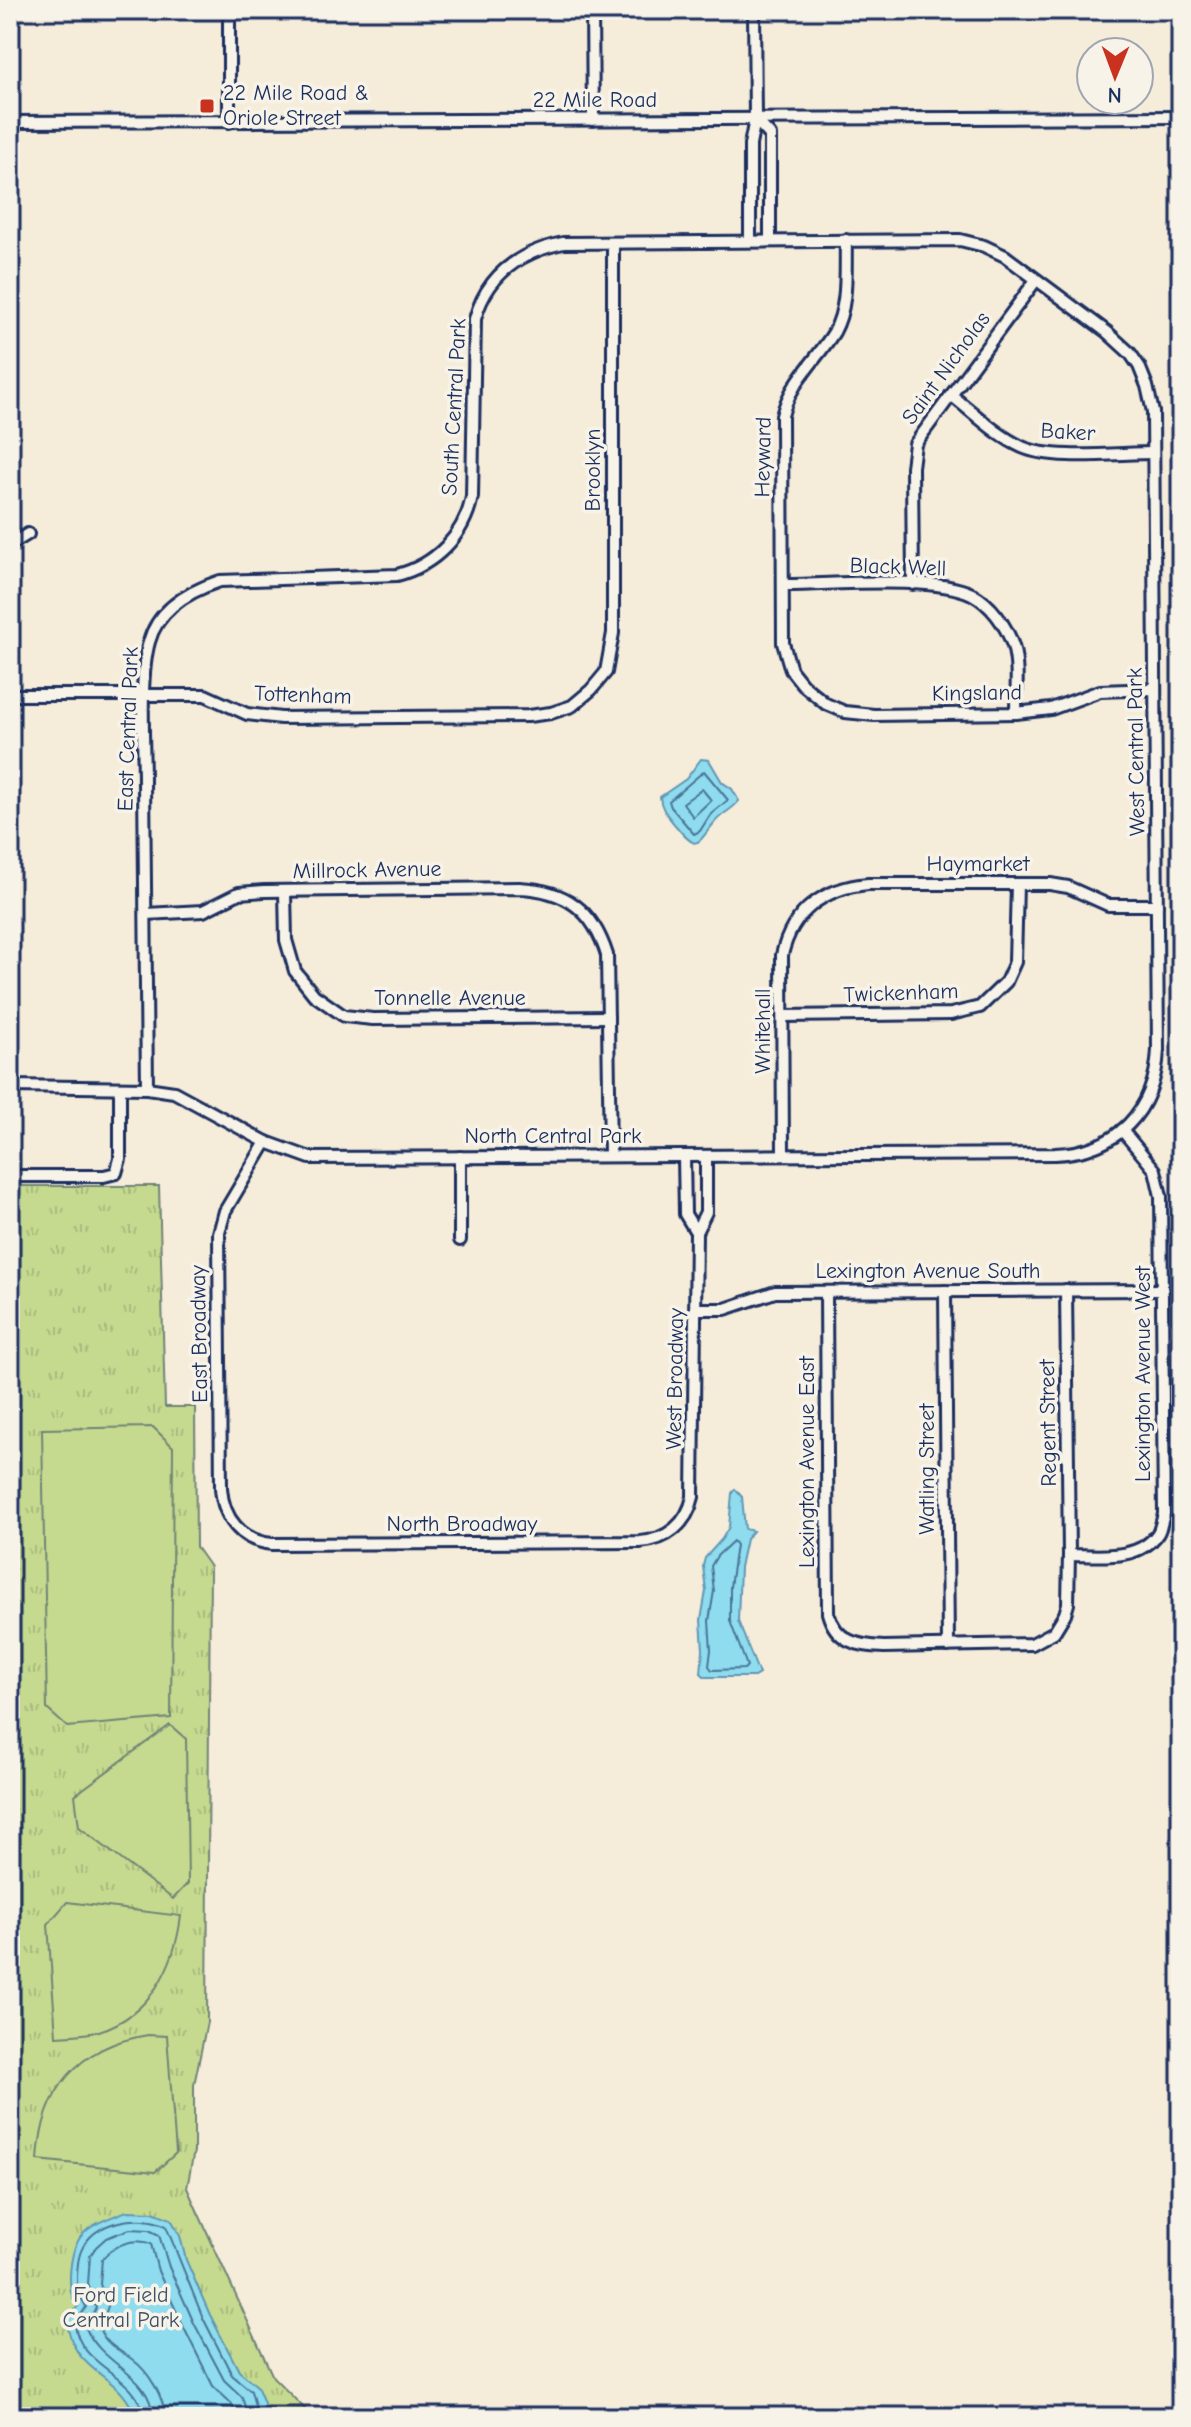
<svg xmlns="http://www.w3.org/2000/svg" width="1191" height="2427" viewBox="0 0 1191 2427" font-family="'Comic Neue',sans-serif">
	<style>
		.grass { fill: url(#grass-tufts); stroke: #708476; stroke-width: 2 }
		.pitch { fill: #c5da8f; stroke: #708476; stroke-width: 2 }
		.water { fill: #8fdcee; stroke: #6197b4; stroke-width: 2 }
		.lines { fill: none; stroke-linecap: round; stroke-linejoin: round }
		.shore { stroke: #497498; stroke-width: 2 }
		.minor-casing { stroke: #1b2f5e; stroke-width: 16 }
		.minor { stroke: #f7f3e8; stroke-width: 10 }
		.poi-dot { fill: #c8321e; stroke: #f7f3e8; stroke-width: 3 }
		.labels { text-anchor: middle; dominant-baseline: central; stroke-width: 7; stroke-linejoin: round; paint-order: stroke }
		.poi-label { font-size: 22px; fill: #1b2f5e; stroke: #f7f3e8; text-anchor: start }
		.street-label { font-size: 22px; fill: #1b2f5e; stroke: #f7f3e8 }
		.park-label { font-size: 22px; fill: #3d5168; stroke: #f7f3e8 }
	</style>
	<defs>
		<pattern id="grass-tufts" width="24" height="20" patternUnits="userSpaceOnUse" patternTransform="scale(2)"><rect width="24" height="20" fill="#c5da8f"/><path d="M3 7l-1-3M5 7V3M7 7l1-3M15 17l-1-3M17 17v-4M19 17l1-3" fill="none" stroke="#a9bb7e"/></pattern>
	</defs>
	<rect width="100%" height="100%" fill="#f6ecda"/>
	<filter id="ink" filterUnits="userSpaceOnUse"><feTurbulence type="fractalNoise" baseFrequency=".0125" numOctaves="2"/><feDisplacementMap in="SourceGraphic" scale="16" xChannelSelector="R" yChannelSelector="G"/><feConvolveMatrix kernelMatrix="1 2 1 2 8 2 1 2 1" color-interpolation-filters="sRGB"/></filter>
	<g filter="url(#ink)">
		<!-- grass -->
		<polygon class="grass" points="10,1186 159,1186 165,1407 195,1407 196,1547 210,1567 207,2022 194,2085 194,2151 187,2188 273,2377 313,2417 10,2417"/>
		<!-- pitch -->
		<g class="pitch">
			<polygon points="153,1427 173,1447 171,1718 67,1727 47,1709 42,1429"/>
			<polygon points="170,1725 186,1739 188,1883 173,1899 79,1827 75,1795"/>
			<path d="M67 1902 181 1916C175 1965 151 2015 99 2031 86 2035 70 2035 56 2036L48 1924Z"/>
			<path d="M148 2035 167 2036 176 2153 155 2172 38 2160C42 2090 78 2046 148 2035Z"/>
		</g>
		<!-- water -->
		<g class="water">
			<path d="M701 759 709 760 722 782 732 789 739 801C732 810 721 814 715 822 695 846 698 852 675 825 667 815 661 809 660 797L686 779Z"/>
			<polygon points="735,1489 742,1497 745,1529 753,1531 746,1539 740,1567 738,1621 759,1674 754,1677 705,1677 701,1673 703,1650 701,1620 706,1591 703,1566 705,1558 722,1539 729,1527 732,1493"/>
			<path d="M127 2211 153 2212 171 2219 180 2236 186 2260 210 2315 239 2371 257 2386 264 2403 266 2417H135C122 2372 72 2376 67 2320L78 2306C70 2297 70 2288 70 2276 72 2231 88 2226 127 2211Z"/>
		</g>
		<g class="lines">
			<!-- shore -->
			<g class="shore">
				<polygon points="704,771 728,800 710,815 700,831 694,834 671,807 669,801"/>
				<polygon points="702,789 711,800 693,817 683,803"/>
				<polygon points="733,1541 736,1545 730,1587 730,1621 747,1666 744,1669 712,1670 709,1666 711,1650 709,1621 714,1591 711,1566 717,1556"/>
				<path d="M143 2417C140 2374 79 2369 75 2324L86 2307C85 2303 82 2300 80 2296 75 2286 77 2261 81 2251 94 2220 140 2213 166 2226L203 2318 232 2375 251 2391 258 2417"/>
				<path d="M153 2417C151 2374 101 2365 86 2328L96 2308 88 2284 90 2256 96 2247 106 2238 130 2229 149 2230 159 2235 169 2267 194 2323 224 2380 242 2397 248 2417"/>
				<path d="M165 2417C164 2397 149 2372 133 2360 120 2350 107 2346 100 2330L108 2306 100 2284 102 2259C113 2245 134 2237 151 2244L158 2271 184 2328 213 2386 232 2404 236 2417"/>
			</g>
			<defs>
				<g id="minor">
					<polyline points="592,10 593,120"/>
					<polyline points="755,119 770,135 770,241"/>
					<polyline points="10,122 1181,117"/>
					<polyline points="229,122 229,10"/>
					<path d="M846 240C845 270 849 305 834 332 817 360 790 382 782 416L783 643 791 670 803 685 826 704 845 712 874 715 1016 713 1051 709 1100 691 1155 689"/>
					<polyline points="750,241 750,145 755,119 754,10"/>
					<path d="M951 395C973 412 996 435 1022 447 1053 461 1118 453 1153 453"/>
					<polyline points="10,545 28,534"/>
					<polyline points="913,584 912,467 915,444 1036,280"/>
					<path d="M783 585C829 585 934 575 972 594 991 604 1006 625 1013 646 1019 667 1016 691 1016 713"/>
					<polyline points="10,695 205,695 247,714 281,718 528,716 551,713 572,706 591,690 606,672 613,633 613,243"/>
					<polyline points="285,891 286,940 295,971 314,995 344,1016 373,1019 608,1017"/>
					<path d="M146 914 203 911 239 893 264 891 519 888C566 890 593 910 607 955L610 1155"/>
					<polyline points="783,1016 951,1014 980,1007 1006,982 1015,962 1017,884"/>
					<path d="M10 1086 147 1088 174 1092 266 1142 310 1158 1055 1154C1117 1152 1155 1111 1158 1050L1153 412 1147 386 1139 366 1130 353 1107 332 1005 256 984 246 960 240 563 243C520 252 487 274 475 319L472 497C464 536 435 565 397 575L220 581C190 591 158 608 149 642 139 678 144 744 144 782 145 884 146 986 147 1088"/>
					<path d="M266 1142 225 1211 219 1233 221 1488C223 1518 241 1541 272 1544L640 1542C667 1540 687 1524 693 1497L696 1232 706 1212V1156"/>
					<path d="M783 1155 782 955C792 911 824 888 868 884H1050L1068 887 1108 905H1157"/>
					<polyline points="684,1156 685,1214 696,1232"/>
					<polyline points="460,1157 460,1240"/>
					<polyline points="10,1176 104,1176 116,1173 120,1159 120,1088"/>
					<polyline points="945,1291 948,1646"/>
					<path d="M826 1292 828 1613C836 1642 858 1646 884 1647L1032 1644 1054 1632 1065 1614 1068 1604 1069 1555 1066 1290"/>
					<polyline points="696,1309 725,1309 775,1292 1163,1290"/>
					<path d="M1069 1555C1098 1555 1139 1562 1158 1533 1161 1528 1162 1520 1164 1514L1161 1196 1155 1170 1122 1130"/>
				</g>
			</defs>
			<!-- minor casing -->
			<use href="#minor" class="minor-casing"/>
			<!-- minor -->
			<use href="#minor" class="minor"/>
		</g>
	</g>
	<!-- markers -->
	<rect class="poi-dot" x="199" y="98" width="16" height="16" rx="4"/>
	<g class="labels">
		<!-- poi labels -->
		<g class="poi-label">
			<text x="223" y="93">22 Mile Road &amp;<tspan x="223" dy="25">Oriole Street</tspan></text>
		</g>
		<!-- street labels -->
		<g class="street-label">
			<text x="595" y="100">22 Mile Road</text>
			<text transform="translate(946 368) rotate(-54)">Saint Nicholas</text>
			<text transform="translate(454 407) rotate(-87)">South Central Park</text>
			<text transform="translate(1068 432) rotate(3)">Baker</text>
			<text transform="translate(763 457) rotate(-89)">Heyward</text>
			<text transform="translate(593 470) rotate(-90)">Brooklyn</text>
			<text transform="translate(898 567) rotate(2)">Black Well</text>
			<text transform="translate(977 693) rotate(-1)">Kingsland</text>
			<text transform="translate(303 695) rotate(2)">Tottenham</text>
			<text transform="translate(128 729) rotate(-88)">East Central Park</text>
			<text transform="translate(1136 752) rotate(-91)">West Central Park</text>
			<text x="978" y="864">Haymarket</text>
			<text transform="translate(367 870) rotate(-1)">Millrock Avenue</text>
			<text transform="translate(901 993) rotate(-2)">Twickenham</text>
			<text x="450" y="998">Tonnelle Avenue</text>
			<text transform="translate(763 1031) rotate(-90)">Whitehall</text>
			<text x="553" y="1136">North Central Park</text>
			<text x="928" y="1271">Lexington Avenue South</text>
			<text transform="translate(199 1334) rotate(-91)">East Broadway</text>
			<text transform="translate(1143 1374) rotate(-90)">Lexington Avenue West</text>
			<text transform="translate(675 1379) rotate(-89)">West Broadway</text>
			<text transform="translate(1048 1423) rotate(-91)">Regent Street</text>
			<text transform="translate(807 1462) rotate(-90)">Lexington Avenue East</text>
			<text transform="translate(927 1469) rotate(-90)">Watling Street</text>
			<text x="462" y="1524">North Broadway</text>
		</g>
		<!-- park labels -->
		<g class="park-label">
			<text x="121" y="2295">Ford Field<tspan x="121" dy="25">Central Park</tspan></text>
		</g>
	</g>
	<!-- margin -->
	<rect width="1191" height="2427" fill="none" stroke="#f7f3e8" stroke-width="40"/>
	<rect x="20" y="20" width="1151" height="2387" fill="none" stroke="#1b2f5e" stroke-width="3" filter="url(#ink)"/>
	<!-- north arrow -->
	<g transform="translate(1115 76) rotate(181)"><circle r="38" fill="#f7f3e8" stroke="#9fa5b1" stroke-width="2"/>
	<path d="M0-6L14 30L0 20L-14 30Z" fill="#c8321e"/>
	<text y="-12" font-size="22" font-weight="bold" text-anchor="middle" fill="#1b2f5e">N</text>
	</g>
</svg>
